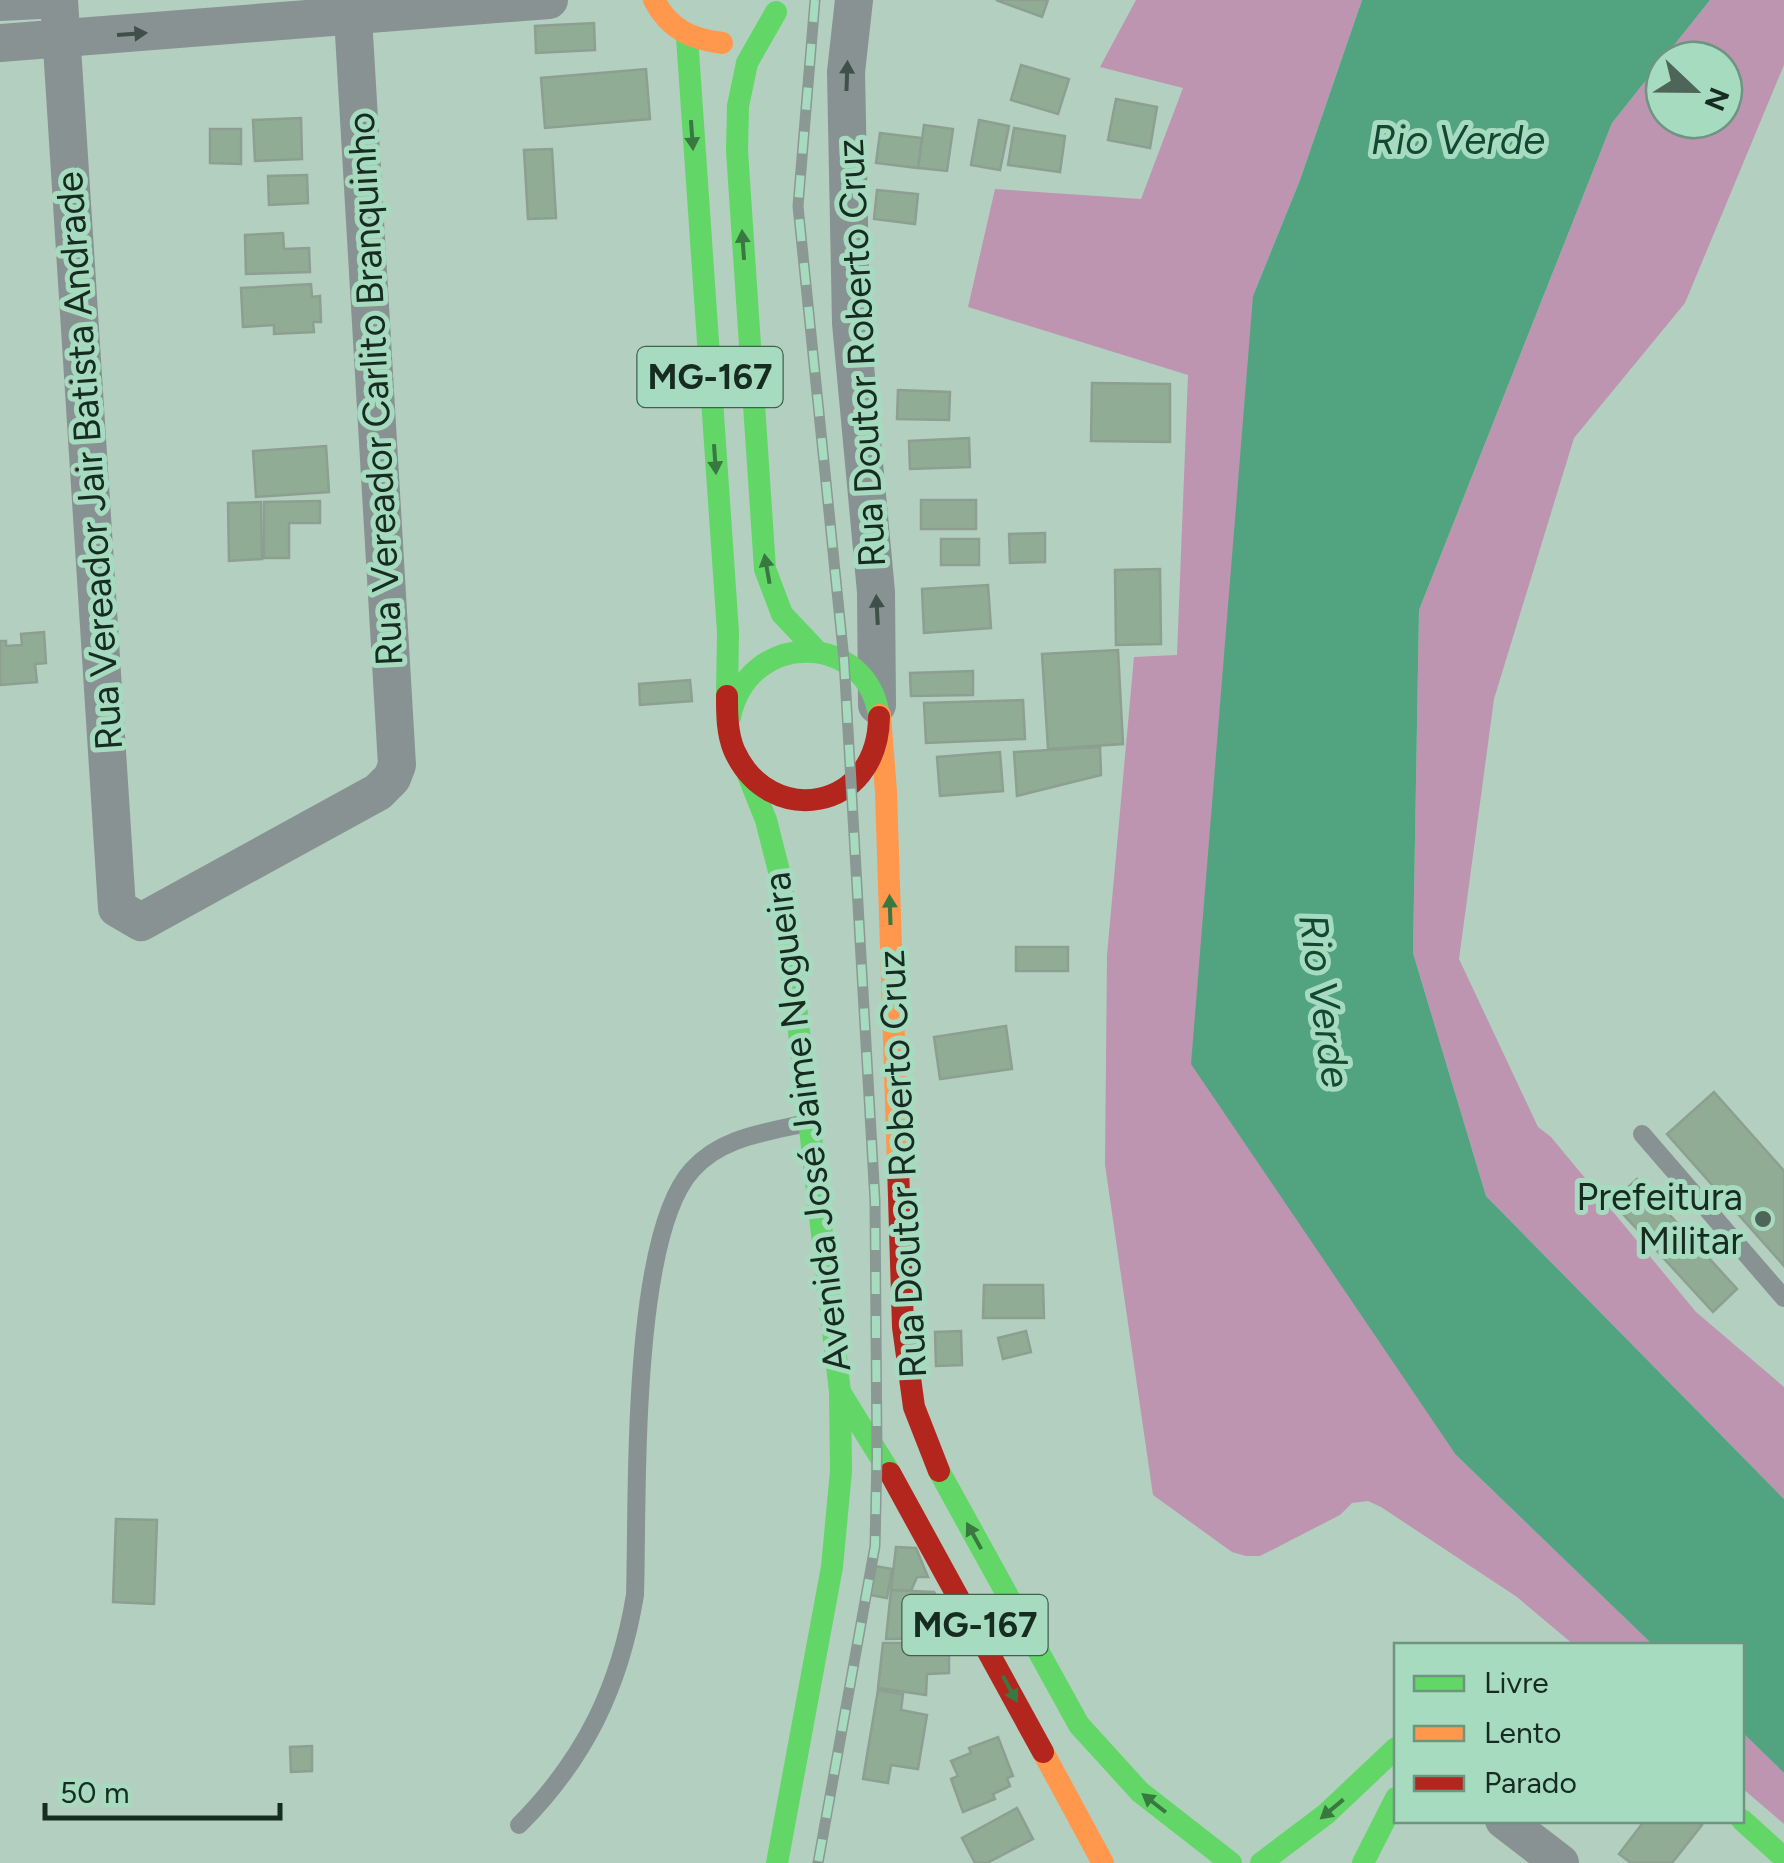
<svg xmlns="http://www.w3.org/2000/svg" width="1784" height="1863" viewBox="0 0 1784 1863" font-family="Figtree,sans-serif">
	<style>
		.forest { fill: #bd95b1; fill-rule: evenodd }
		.water { fill: #52a481 }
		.building { fill: #91ac95; stroke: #8c9f91; stroke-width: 2.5 }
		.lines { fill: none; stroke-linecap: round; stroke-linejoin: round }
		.lane { stroke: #899292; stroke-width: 18 }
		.street { stroke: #899292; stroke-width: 38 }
		.fast { stroke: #63d668; stroke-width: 22 }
		.slow { stroke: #ff974d; stroke-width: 22 }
		.jam { stroke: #b3261e; stroke-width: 22 }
		.rail-casing { stroke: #8a9993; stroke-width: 11 }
		.rail { stroke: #a7dbbf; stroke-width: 8; stroke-dasharray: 22; stroke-linecap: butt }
		.oneway { fill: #3f5049 }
		.oneway2 { fill: #397841 }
		.poi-dot { fill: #4e6559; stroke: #a7dbbf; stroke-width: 4 }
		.labels { text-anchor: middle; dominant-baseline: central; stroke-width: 10; stroke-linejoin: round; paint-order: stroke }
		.shield { fill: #a7dbbf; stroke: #426050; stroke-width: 2.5 }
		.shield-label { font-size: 35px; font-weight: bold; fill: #172c21 }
		.street-label { font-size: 38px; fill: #172c21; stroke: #a7dbbf }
		.poi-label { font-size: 38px; fill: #172c21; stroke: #a7dbbf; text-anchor: end }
		.water-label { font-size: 40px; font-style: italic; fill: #124932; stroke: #a7dbbf }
	</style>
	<rect width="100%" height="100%" fill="#b3cfc0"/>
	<!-- forest -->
	<g class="forest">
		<polygon points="1136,0 1362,0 1300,180 1253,296 1456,1455 1653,1645 1574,1645 1517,1597 1381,1507 1368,1501 1352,1503 1340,1515 1260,1556 1246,1556 1232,1552 1153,1495 1105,1165 1107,955 1134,657 1177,655 1188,375 968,307 995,189 1141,199 1183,88 1100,67"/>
		<path d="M1710 0H1784V65L1685 303 1574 438 1494 699 1459 959 1538 1127 1551 1137 1696 1312 1784 1387V1499L1486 1196 1413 953 1419 610 1612 123ZM1664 60H1724V120H1664Z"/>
		<polygon points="1742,1732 1784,1773 1784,1824 1742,1788"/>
	</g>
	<!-- water -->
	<polygon class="water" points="1362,0 1710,0 1612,123 1419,610 1413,953 1486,1196 1784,1499 1784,1773 1742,1732 1742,1646 1653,1645 1456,1455 1191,1064 1253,296 1300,180"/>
	<!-- building -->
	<g class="building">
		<polygon points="996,0 1048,0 1042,17"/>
		<polygon points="594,23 595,50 536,53 535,26"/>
		<polygon points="1021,65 1069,79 1058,114 1011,100"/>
		<polygon points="646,69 650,119 545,128 541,78"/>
		<polygon points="1116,99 1157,107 1150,148 1108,140"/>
		<polygon points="301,118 302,159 255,161 253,120"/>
		<polygon points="979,120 1009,126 1000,170 971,165"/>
		<polygon points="924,125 953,129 947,171 918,168"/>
		<polygon points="1014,128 1065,136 1060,172 1008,165"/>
		<polygon points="210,129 241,129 241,164 210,163"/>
		<polygon points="880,133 922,138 918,168 876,163"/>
		<polygon points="552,149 556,218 528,219 524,150"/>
		<polygon points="307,175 308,203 269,205 268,176"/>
		<polygon points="877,190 918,194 915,224 874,219"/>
		<polygon points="283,233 284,249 309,248 310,272 246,274 245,235"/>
		<polygon points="311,284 312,297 320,296 321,322 313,322 314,332 274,334 274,325 243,327 241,288"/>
		<polygon points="1092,383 1170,384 1170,442 1091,441"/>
		<polygon points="898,390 950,392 949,420 897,419"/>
		<polygon points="969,438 970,467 910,469 909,441"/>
		<polygon points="326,446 329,492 256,497 253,451"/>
		<rect x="921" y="500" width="55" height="29"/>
		<polygon points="320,501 320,523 289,523 289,558 264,558 264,502"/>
		<polygon points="261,502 262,559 229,561 228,503"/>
		<polygon points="1045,533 1045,562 1010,563 1009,534"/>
		<rect x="941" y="539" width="38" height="26"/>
		<polygon points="1160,569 1161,644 1116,645 1115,570"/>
		<polygon points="988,585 991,628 924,633 922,589"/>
		<polygon points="44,632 46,663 35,664 37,682 0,685 0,641 6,641 6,646 22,645 21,634"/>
		<polygon points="1118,650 1123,744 1048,749 1042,654"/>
		<polygon points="973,671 973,695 911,696 910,673"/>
		<polygon points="690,680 692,701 640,705 639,684"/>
		<polygon points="1023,700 1025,739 926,743 924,703"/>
		<polygon points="1100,747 1101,775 1017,796 1014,752"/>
		<polygon points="1000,752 1003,791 940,796 937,757"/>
		<rect x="1016" y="947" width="52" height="24"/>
		<polygon points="1006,1026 1012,1069 940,1079 934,1037"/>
		<polygon points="1714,1092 1784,1171 1784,1266 1667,1134"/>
		<polygon points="1637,1179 1737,1289 1713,1312 1612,1202"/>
		<polygon points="984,1285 1043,1285 1044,1318 983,1318"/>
		<polygon points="961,1331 962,1365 936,1366 935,1332"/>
		<polygon points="1026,1331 1031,1352 1003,1359 998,1338"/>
		<polygon points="116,1519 157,1520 154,1604 113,1602"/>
		<polygon points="896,1547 916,1548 928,1577 917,1577 911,1591 891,1590"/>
		<polygon points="875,1566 892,1569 887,1598 870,1595"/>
		<polygon points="891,1590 934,1592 946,1615 944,1638 886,1639"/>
		<polygon points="883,1643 949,1643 949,1673 927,1674 926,1695 878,1688"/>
		<polygon points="878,1690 903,1694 901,1710 927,1715 918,1769 891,1765 888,1783 863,1779"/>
		<polygon points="998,1737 1013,1776 1007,1778 1010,1786 993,1794 995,1799 963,1812 951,1779 958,1776 951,1761 971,1753 969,1748"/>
		<polygon points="312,1746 312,1771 291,1772 290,1747"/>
		<polygon points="1017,1808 1033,1839 987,1863 975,1863 962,1838"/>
		<polygon points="1645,1820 1696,1820 1702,1825 1672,1863 1631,1863 1619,1854"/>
	</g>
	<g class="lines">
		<!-- lane -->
		<g class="lane">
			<polyline points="1642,1134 1784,1298"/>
			<path d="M519 1825C585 1759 620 1686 635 1595 638 1499 630 1239 692 1170 721 1138 762 1133 802 1124"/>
		</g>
		<!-- street -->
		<g class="street">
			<polyline points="59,0 117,908 141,922 378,792 392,778 397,765 352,0"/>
			<polyline points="854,0 846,72 851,323 876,592 877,705"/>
			<polyline points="0,2 39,0"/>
			<polyline points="0,43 549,0"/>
			<polyline points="1504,1820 1560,1863"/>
		</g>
		<!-- fast -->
		<g class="fast">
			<polyline points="776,12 747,63 738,106 737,151 765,569 782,614 816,650"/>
			<polyline points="687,37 728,632 727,696"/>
			<path d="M730 717C749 627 869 633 879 717"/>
			<polyline points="748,775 766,820 782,883 840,1392 890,1473"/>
			<polyline points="939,1471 1079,1725 1140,1792 1231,1863"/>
			<polyline points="1742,1820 1784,1858"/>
			<polyline points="777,1863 832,1567 841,1471 840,1392"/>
			<polyline points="1261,1863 1326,1814 1396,1748"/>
			<polyline points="1363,1863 1396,1798"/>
		</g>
		<!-- slow -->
		<g class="slow">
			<path d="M654 0C669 29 691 39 722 43"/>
			<polyline points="880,715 886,792 898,1165"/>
			<polyline points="1043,1752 1103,1863"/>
		</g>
		<!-- jam -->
		<g class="jam">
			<path d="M727 696C727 714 727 733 734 750 769 829 878 812 879 717"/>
			<polyline points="898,1165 903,1327 914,1407 939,1471"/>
			<polyline points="890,1473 1043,1752"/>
		</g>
		<defs>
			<polyline id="rail" points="815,0 798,206 844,660 875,1201 877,1456 875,1546 818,1863"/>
		</defs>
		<!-- rail casing -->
		<use href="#rail" class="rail-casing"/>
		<!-- rail -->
		<use href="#rail" class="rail"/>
	</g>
	<!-- one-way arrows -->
	<defs><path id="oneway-solid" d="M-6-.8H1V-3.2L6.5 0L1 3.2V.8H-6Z" transform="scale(2.5)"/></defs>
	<g class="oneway">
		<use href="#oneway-solid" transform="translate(132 34) rotate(-4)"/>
		<use href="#oneway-solid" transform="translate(847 76) rotate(-88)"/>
		<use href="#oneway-solid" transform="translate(877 610) rotate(-93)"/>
	</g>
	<g class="oneway2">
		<use href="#oneway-solid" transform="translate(692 135) rotate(86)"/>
		<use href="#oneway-solid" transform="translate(743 245) rotate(-94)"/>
		<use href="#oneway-solid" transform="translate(715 459) rotate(86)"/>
		<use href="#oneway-solid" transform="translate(767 569) rotate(-100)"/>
		<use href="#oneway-solid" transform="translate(890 910) rotate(-92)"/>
		<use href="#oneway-solid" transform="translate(974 1536) rotate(-119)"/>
		<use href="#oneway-solid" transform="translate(1010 1689) rotate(61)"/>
		<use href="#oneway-solid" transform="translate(1154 1803) rotate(-142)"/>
		<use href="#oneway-solid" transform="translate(1332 1809) rotate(140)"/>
	</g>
	<!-- markers -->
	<circle class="poi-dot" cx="1763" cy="1219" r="10"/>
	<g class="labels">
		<!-- shield labels -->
		<g class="shield">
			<rect x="637.5" y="347" width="145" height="60" rx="8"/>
			<rect x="902.5" y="1595" width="145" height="60" rx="8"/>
		</g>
		<g class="shield-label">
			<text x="710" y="377">MG-167</text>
			<text x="975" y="1625">MG-167</text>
		</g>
		<!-- street labels -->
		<g class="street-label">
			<text transform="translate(861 353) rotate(-93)">Rua Doutor Roberto Cruz</text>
			<text transform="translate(375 389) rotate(-93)">Rua Vereador Carlito Branquinho</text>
			<text transform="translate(89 461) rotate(-94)">Rua Vereador Jair Batista Andrade</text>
			<text transform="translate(807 1122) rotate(-97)">Avenida José Jaime Nogueira</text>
			<text transform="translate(902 1164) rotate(-93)">Rua Doutor Roberto Cruz</text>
		</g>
		<!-- poi labels -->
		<g class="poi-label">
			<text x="1743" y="1197">Prefeitura<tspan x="1743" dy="44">Militar</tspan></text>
		</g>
		<!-- water labels -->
		<g class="water-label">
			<text x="1458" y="140">Rio Verde</text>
			<text transform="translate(1325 1001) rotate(82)">Rio Verde</text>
		</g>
	</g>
	<!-- legend -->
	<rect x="1394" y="1643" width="350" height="180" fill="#a7dbbf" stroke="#6d9580" stroke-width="2.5"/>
	<rect x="1414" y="1676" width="50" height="15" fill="#63d668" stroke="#6d9580" stroke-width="2.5"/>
	<text x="1484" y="1693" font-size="30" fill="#172c21">Livre</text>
	<rect x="1414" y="1726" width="50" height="15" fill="#ff974d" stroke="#6d9580" stroke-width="2.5"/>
	<text x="1484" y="1743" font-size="30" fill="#172c21">Lento</text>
	<rect x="1414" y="1776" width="50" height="15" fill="#b3261e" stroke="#6d9580" stroke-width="2.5"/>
	<text x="1484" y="1793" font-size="30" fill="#172c21">Parado</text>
	<!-- north arrow -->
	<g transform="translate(1694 90) rotate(112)"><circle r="48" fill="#a7dbbf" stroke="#6d9580" stroke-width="2.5"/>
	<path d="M0-8L18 38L0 25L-18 38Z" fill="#4e6559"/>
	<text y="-15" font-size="28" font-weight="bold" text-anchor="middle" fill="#172c21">N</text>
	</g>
	<!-- scale -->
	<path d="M45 1803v15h235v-15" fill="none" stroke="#172c21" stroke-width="5"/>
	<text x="60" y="1803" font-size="30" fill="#172c21" stroke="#a7dbbf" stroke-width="8" paint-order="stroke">50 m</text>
</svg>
